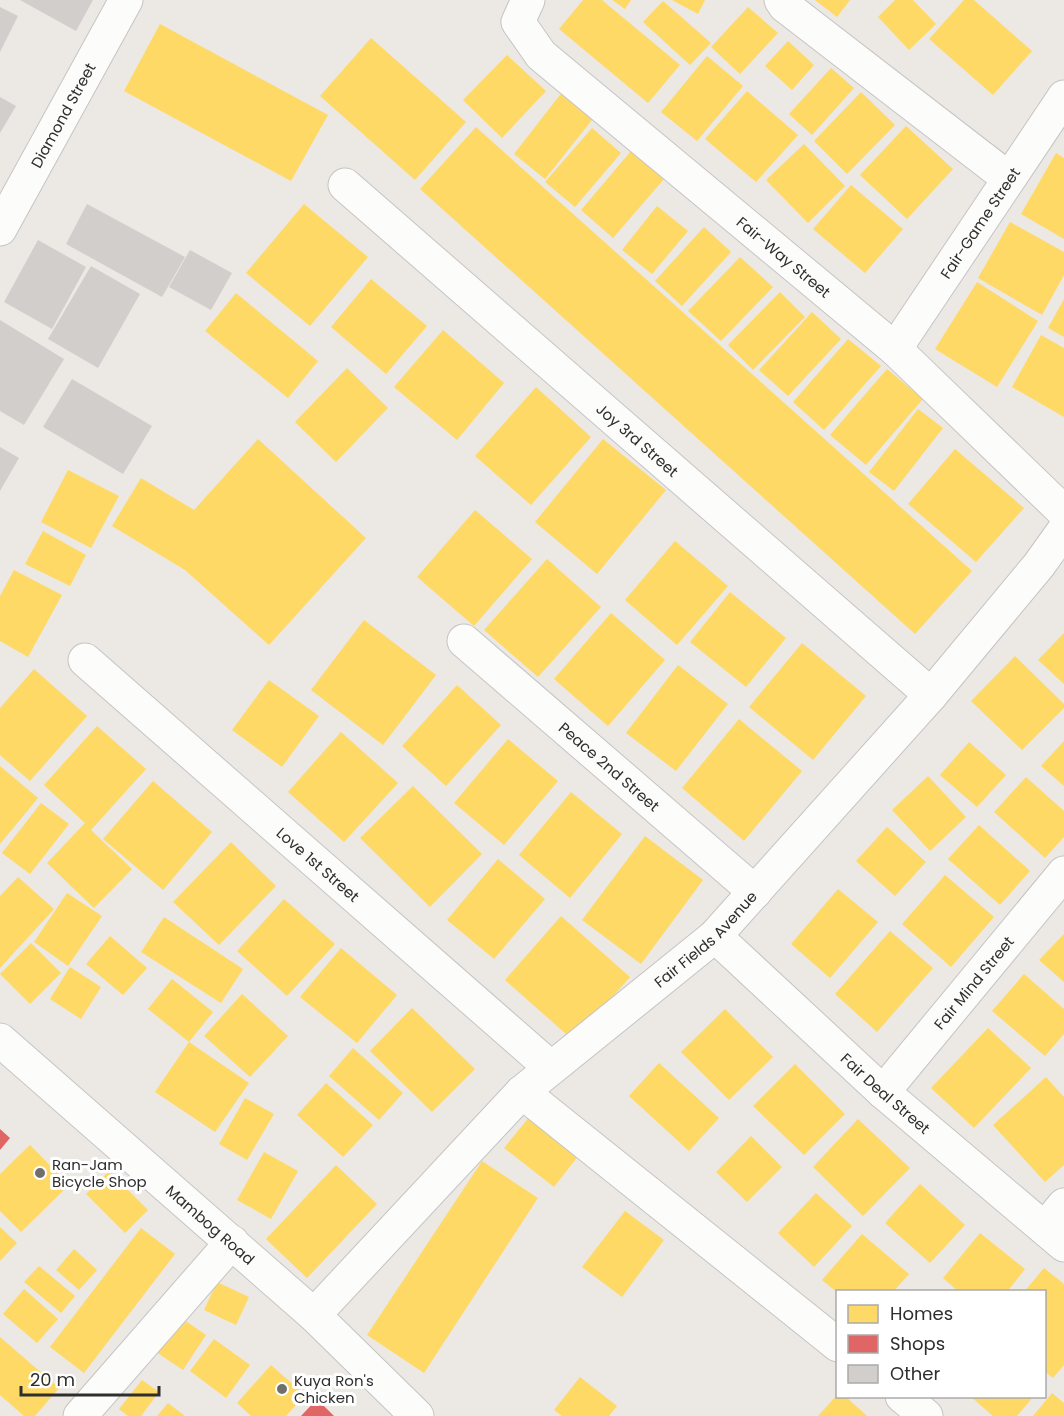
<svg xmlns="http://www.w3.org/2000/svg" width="1064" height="1416" viewBox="0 0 1064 1416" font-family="Poppins,sans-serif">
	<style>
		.homes { fill: #ffd966 }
		.shops { fill: #e06666 }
		.building { fill: #d1cecb }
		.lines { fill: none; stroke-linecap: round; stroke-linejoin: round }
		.minor-casing { stroke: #c5c4c5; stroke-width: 35 }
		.secondary-casing { stroke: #c5c4c5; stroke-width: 35 }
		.minor { stroke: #fcfcfb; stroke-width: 33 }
		.secondary { stroke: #fcfcfb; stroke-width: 33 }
		.poi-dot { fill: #706f6e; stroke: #fff; stroke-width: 2 }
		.labels { text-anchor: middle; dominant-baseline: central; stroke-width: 6; stroke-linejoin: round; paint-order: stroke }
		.street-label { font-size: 15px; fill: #2e2e2e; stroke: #fff }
		.poi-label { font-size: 15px; fill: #2e2e2e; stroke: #fff; text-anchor: start }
	</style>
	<rect width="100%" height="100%" fill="#ece8e4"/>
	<!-- homes -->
	<g class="homes">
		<polygon points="583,0 602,0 680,65 648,103 559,29"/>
		<polygon points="612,0 631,0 625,9"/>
		<polygon points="672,0 705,0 698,14"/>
		<polygon points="815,0 850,0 837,17"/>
		<polygon points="895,0 913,0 936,24 909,50 878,17"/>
		<polygon points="964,0 974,0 1032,51 993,95 929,39"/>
		<polygon points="663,1 711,43 690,65 643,22"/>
		<polygon points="748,7 778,33 740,74 711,47"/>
		<polygon points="160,24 328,115 291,181 124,91"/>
		<polygon points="371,38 466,122 415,180 320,96"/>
		<polygon points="788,41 814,65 792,90 765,66"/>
		<polygon points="507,55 546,91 502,138 463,100"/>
		<polygon points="707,56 743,86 697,141 661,112"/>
		<polygon points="831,68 854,88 812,135 789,114"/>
		<polygon points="563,91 596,115 545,179 514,154"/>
		<polygon points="747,91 798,135 756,182 705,139"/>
		<polygon points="861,92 895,125 847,174 814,141"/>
		<polygon points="906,126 953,169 907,219 860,175"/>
		<polygon points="476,127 972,571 915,634 420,189"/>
		<polygon points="592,128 621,153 575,207 545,182"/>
		<polygon points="804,144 845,186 808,223 766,180"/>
		<polygon points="631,151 664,179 613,238 581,210"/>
		<polygon points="1056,153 1064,158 1064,239 1021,214"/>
		<polygon points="851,185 903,229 865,273 813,229"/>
		<polygon points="304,204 368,257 310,326 246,273"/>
		<polygon points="657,206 688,231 652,274 622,250"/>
		<polygon points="1010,222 1064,252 1064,275 1042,315 978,278"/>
		<polygon points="704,227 731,252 682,306 655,281"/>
		<polygon points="740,257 773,287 721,341 688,311"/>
		<polygon points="371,279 427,326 386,374 331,327"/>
		<polygon points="977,282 1038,321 997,387 935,349"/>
		<polygon points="780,292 805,317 753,370 728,345"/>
		<polygon points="236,293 318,361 288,398 205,331"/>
		<polygon points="1064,299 1064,337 1048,328"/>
		<polygon points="812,312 841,339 788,396 759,370"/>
		<polygon points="443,330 504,383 457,440 394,387"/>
		<polygon points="1041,335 1064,348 1064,417 1012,387"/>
		<polygon points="848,339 881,366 824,430 793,402"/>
		<polygon points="347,368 388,408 336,462 295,422"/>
		<polygon points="887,369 923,399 866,465 830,435"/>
		<polygon points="536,387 591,437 531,505 475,456"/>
		<polygon points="918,409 943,428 894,491 869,472"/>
		<polygon points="258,439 366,538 269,645 185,570 112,526 141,478 194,510"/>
		<polygon points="603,439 666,490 597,574 535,522"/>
		<polygon points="955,449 1024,508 976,562 908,504"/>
		<polygon points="68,470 119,496 91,548 41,522"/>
		<polygon points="475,510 532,559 474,626 417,577"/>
		<polygon points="43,531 86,555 70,586 25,564"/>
		<polygon points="675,541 728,586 677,645 625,600"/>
		<polygon points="547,559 601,607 538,677 484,630"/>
		<polygon points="14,570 62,595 28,657 0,641 0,596"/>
		<polygon points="730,592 786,638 746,687 690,642"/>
		<polygon points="611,613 665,660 608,726 554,679"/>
		<polygon points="364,620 436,675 383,745 311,690"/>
		<polygon points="1064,633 1064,684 1038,660"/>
		<polygon points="802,643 866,696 813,760 749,707"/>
		<polygon points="1015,656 1064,704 1064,708 1022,750 971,701"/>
		<polygon points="678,665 728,704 676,771 626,733"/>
		<polygon points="34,669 87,716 30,781 0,755 0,708"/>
		<polygon points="269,680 319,716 282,767 232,730"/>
		<polygon points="457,685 501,725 446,786 402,746"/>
		<polygon points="739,719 802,771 744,841 682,788"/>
		<polygon points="97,726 146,769 91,830 132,869 94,908 47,863 85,823 44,785"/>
		<polygon points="341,732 398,783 344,842 288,792"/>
		<polygon points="508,739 558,781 504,845 454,803"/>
		<polygon points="1064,741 1064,786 1041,766"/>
		<polygon points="969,742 1006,775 977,807 940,775"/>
		<polygon points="0,766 38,798 0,844"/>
		<polygon points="928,776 966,817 930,851 892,810"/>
		<polygon points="1026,777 1064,811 1064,837 1045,858 994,812"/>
		<polygon points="153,781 212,832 163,890 103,839"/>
		<polygon points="413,786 482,854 430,907 360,838"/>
		<polygon points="571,792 622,834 570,898 519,855"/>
		<polygon points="41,803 69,824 30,874 2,853"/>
		<polygon points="979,825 1030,871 1000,905 948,859"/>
		<polygon points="887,827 926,862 895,896 856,861"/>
		<polygon points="645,836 703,880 641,964 582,920"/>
		<polygon points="231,842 276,886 219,945 173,902"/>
		<polygon points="498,859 545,899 494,959 447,920"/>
		<polygon points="945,875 994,917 951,967 902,924"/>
		<polygon points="18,877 54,909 0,968 0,896"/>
		<polygon points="838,889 878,922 830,978 791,944"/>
		<polygon points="67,893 102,916 68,966 34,942"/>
		<polygon points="284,899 335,944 287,996 237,951"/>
		<polygon points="561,916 630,977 574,1041 505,980"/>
		<polygon points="164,917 243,969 221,1003 141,952"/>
		<polygon points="890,931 933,968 877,1032 835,994"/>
		<polygon points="1064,934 1064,982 1039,960"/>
		<polygon points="110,936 147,968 123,995 86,964"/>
		<polygon points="31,943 61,973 30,1004 0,974"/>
		<polygon points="341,948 397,995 357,1043 300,997"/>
		<polygon points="70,967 101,987 81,1019 50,999"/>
		<polygon points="1024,974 1064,1009 1064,1034 1045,1056 992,1011"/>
		<polygon points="172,979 213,1012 189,1042 249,1083 215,1132 155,1092 189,1042 148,1009"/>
		<polygon points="242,994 288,1036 250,1077 204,1036"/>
		<polygon points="412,1008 475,1069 432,1112 370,1051"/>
		<polygon points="725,1009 773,1057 729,1100 681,1052"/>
		<polygon points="988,1028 1031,1068 974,1128 931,1088"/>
		<polygon points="353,1048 403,1093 379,1120 329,1076"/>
		<polygon points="659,1063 719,1118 689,1151 629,1096"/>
		<polygon points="795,1064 845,1114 804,1155 753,1106"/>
		<polygon points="1046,1077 1064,1097 1064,1165 1045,1182 993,1125"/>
		<polygon points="326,1083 373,1125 343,1157 297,1115"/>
		<polygon points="245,1098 274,1114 247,1160 219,1144"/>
		<polygon points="530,1116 579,1155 554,1187 504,1148"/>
		<polygon points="858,1119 910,1168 863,1216 813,1167"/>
		<polygon points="751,1136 782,1167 747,1202 716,1172"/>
		<polygon points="30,1145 69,1185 21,1232 0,1211 0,1174"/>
		<polygon points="264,1152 298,1171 271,1219 237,1200"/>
		<polygon points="482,1161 538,1198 424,1373 367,1335"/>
		<polygon points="336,1165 377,1204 307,1278 266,1239"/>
		<polygon points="109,1171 148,1210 125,1233 86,1194"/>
		<polygon points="920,1184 965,1225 930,1263 885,1223"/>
		<polygon points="816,1193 852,1226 814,1267 778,1233"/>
		<polygon points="625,1211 664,1240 622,1297 582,1267"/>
		<polygon points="0,1227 17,1243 0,1261"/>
		<polygon points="141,1228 175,1254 84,1373 50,1347"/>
		<polygon points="980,1233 1025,1269 1007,1292 959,1292 943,1278"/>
		<polygon points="862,1234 909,1274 893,1292 838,1293 822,1280"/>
		<polygon points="74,1249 97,1270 79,1290 56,1270"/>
		<polygon points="39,1266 75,1296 61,1313 24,1282"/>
		<polygon points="1044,1268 1064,1284 1064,1365 1053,1378 1044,1371 1044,1292 1024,1292"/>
		<polygon points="217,1282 249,1297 236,1325 204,1310"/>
		<polygon points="24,1289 58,1319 37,1343 3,1314"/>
		<polygon points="177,1315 206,1335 183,1370 153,1350"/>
		<polygon points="0,1337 59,1388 35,1416 24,1416 0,1395"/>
		<polygon points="214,1339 250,1365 226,1398 190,1371"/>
		<polygon points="271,1365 305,1395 286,1416 251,1416 237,1403"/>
		<polygon points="580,1377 617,1406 609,1416 562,1416 554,1410"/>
		<polygon points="142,1380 159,1392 141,1416 128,1416 119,1409"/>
		<polygon points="1052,1393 1064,1403 1064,1416 1033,1416"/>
		<polygon points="838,1394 845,1396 867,1416 818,1416"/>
		<polygon points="970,1396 1034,1396 1017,1416 993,1416"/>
		<polygon points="168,1403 185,1416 157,1416"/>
	</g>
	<!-- shops -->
	<g class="shops">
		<polygon points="0,1129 10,1138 0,1150"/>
		<polygon points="317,1399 334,1416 301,1416"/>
	</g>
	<!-- building -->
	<g class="building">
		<polygon points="20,0 93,0 76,31"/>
		<polygon points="0,7 18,16 0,52"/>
		<polygon points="0,97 16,106 0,133"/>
		<polygon points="87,204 185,257 162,297 66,244"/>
		<polygon points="38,240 86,267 52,329 4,302"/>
		<polygon points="190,250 232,273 211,310 169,287"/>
		<polygon points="91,266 140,294 98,368 48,339"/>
		<polygon points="0,320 64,359 24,425 0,411"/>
		<polygon points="72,379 152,426 123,474 43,427"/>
		<polygon points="0,447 19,458 0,491"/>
	</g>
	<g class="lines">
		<defs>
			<g id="minor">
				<path id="s1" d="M528 0 518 22 541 55 895 349 1064 512"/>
				<polyline points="781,0 785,6 1008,178"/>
				<path id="s2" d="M345 185 931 695"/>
				<path id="s3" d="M0 229 126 0"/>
				<path id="s4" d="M895 349 1064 97"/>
				<path id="s5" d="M464 641 755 892"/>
				<path id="s6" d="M85 660 551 1068"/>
				<path id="s7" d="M715 936 883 1092 1064 1245"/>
				<polyline points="522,1092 838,1345"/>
				<path id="s8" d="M883 1092 1064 873"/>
				<polyline points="1045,1228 1064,1205"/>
				<path id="s9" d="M314 1315 522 1092 715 936 931 695 1039 565 1064 530"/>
				<polyline points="902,1396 926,1416"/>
				<polyline points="80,1416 232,1242"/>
			</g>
			<g id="secondary">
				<path id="s10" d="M0 1040 314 1315 417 1416"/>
			</g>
		</defs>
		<!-- minor casing -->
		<use href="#minor" class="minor-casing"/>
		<!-- secondary casing -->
		<use href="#secondary" class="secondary-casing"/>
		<!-- minor -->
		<use href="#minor" class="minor"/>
		<!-- secondary -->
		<use href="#secondary" class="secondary"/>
	</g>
	<!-- markers -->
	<g class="poi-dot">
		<circle cx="40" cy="1173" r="6"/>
		<circle cx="282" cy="1389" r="6"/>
	</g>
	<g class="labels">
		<!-- street labels -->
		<g class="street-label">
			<text stroke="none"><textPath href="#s3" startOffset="130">Diamond Street</textPath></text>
			<text stroke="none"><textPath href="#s4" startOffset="152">Fair-Game Street</textPath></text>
			<text stroke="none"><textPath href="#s1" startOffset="380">Fair-Way Street</textPath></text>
			<text stroke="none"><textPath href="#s2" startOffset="388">Joy 3rd Street</textPath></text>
			<text stroke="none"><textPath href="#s5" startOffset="192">Peace 2nd Street</textPath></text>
			<text stroke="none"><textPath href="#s6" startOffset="310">Love 1st Street</textPath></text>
			<text stroke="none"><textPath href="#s9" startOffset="544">Fair Fields Avenue</textPath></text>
			<text stroke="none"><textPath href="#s8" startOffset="142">Fair Mind Street</textPath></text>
			<text stroke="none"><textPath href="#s7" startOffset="232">Fair Deal Street</textPath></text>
			<text stroke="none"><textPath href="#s10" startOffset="280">Mambog Road</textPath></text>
		</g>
		<!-- poi labels -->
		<g class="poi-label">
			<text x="52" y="1164">Ran-Jam<tspan x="52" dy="17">Bicycle Shop</tspan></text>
			<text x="294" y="1380">Kuya Ron's<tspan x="294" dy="17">Chicken</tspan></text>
		</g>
	</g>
	<!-- legend -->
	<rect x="836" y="1290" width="210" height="108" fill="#ffffff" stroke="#ababab" stroke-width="1.5"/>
	<rect x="848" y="1305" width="30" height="18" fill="#ffd966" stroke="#ababab" stroke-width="1.5"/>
	<text x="890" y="1320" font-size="18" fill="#2e2e2e">Homes</text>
	<rect x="848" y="1335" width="30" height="18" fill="#e06666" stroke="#ababab" stroke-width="1.5"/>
	<text x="890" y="1350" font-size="18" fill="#2e2e2e">Shops</text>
	<rect x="848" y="1365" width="30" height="18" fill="#d1cecb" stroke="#ababab" stroke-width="1.5"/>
	<text x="890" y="1380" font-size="18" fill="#2e2e2e">Other</text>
	<!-- scale -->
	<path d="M21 1386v9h138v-9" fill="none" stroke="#2e2e2e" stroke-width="3"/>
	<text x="30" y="1386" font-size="18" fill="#2e2e2e" stroke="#ffffff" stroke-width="4.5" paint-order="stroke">20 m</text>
</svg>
